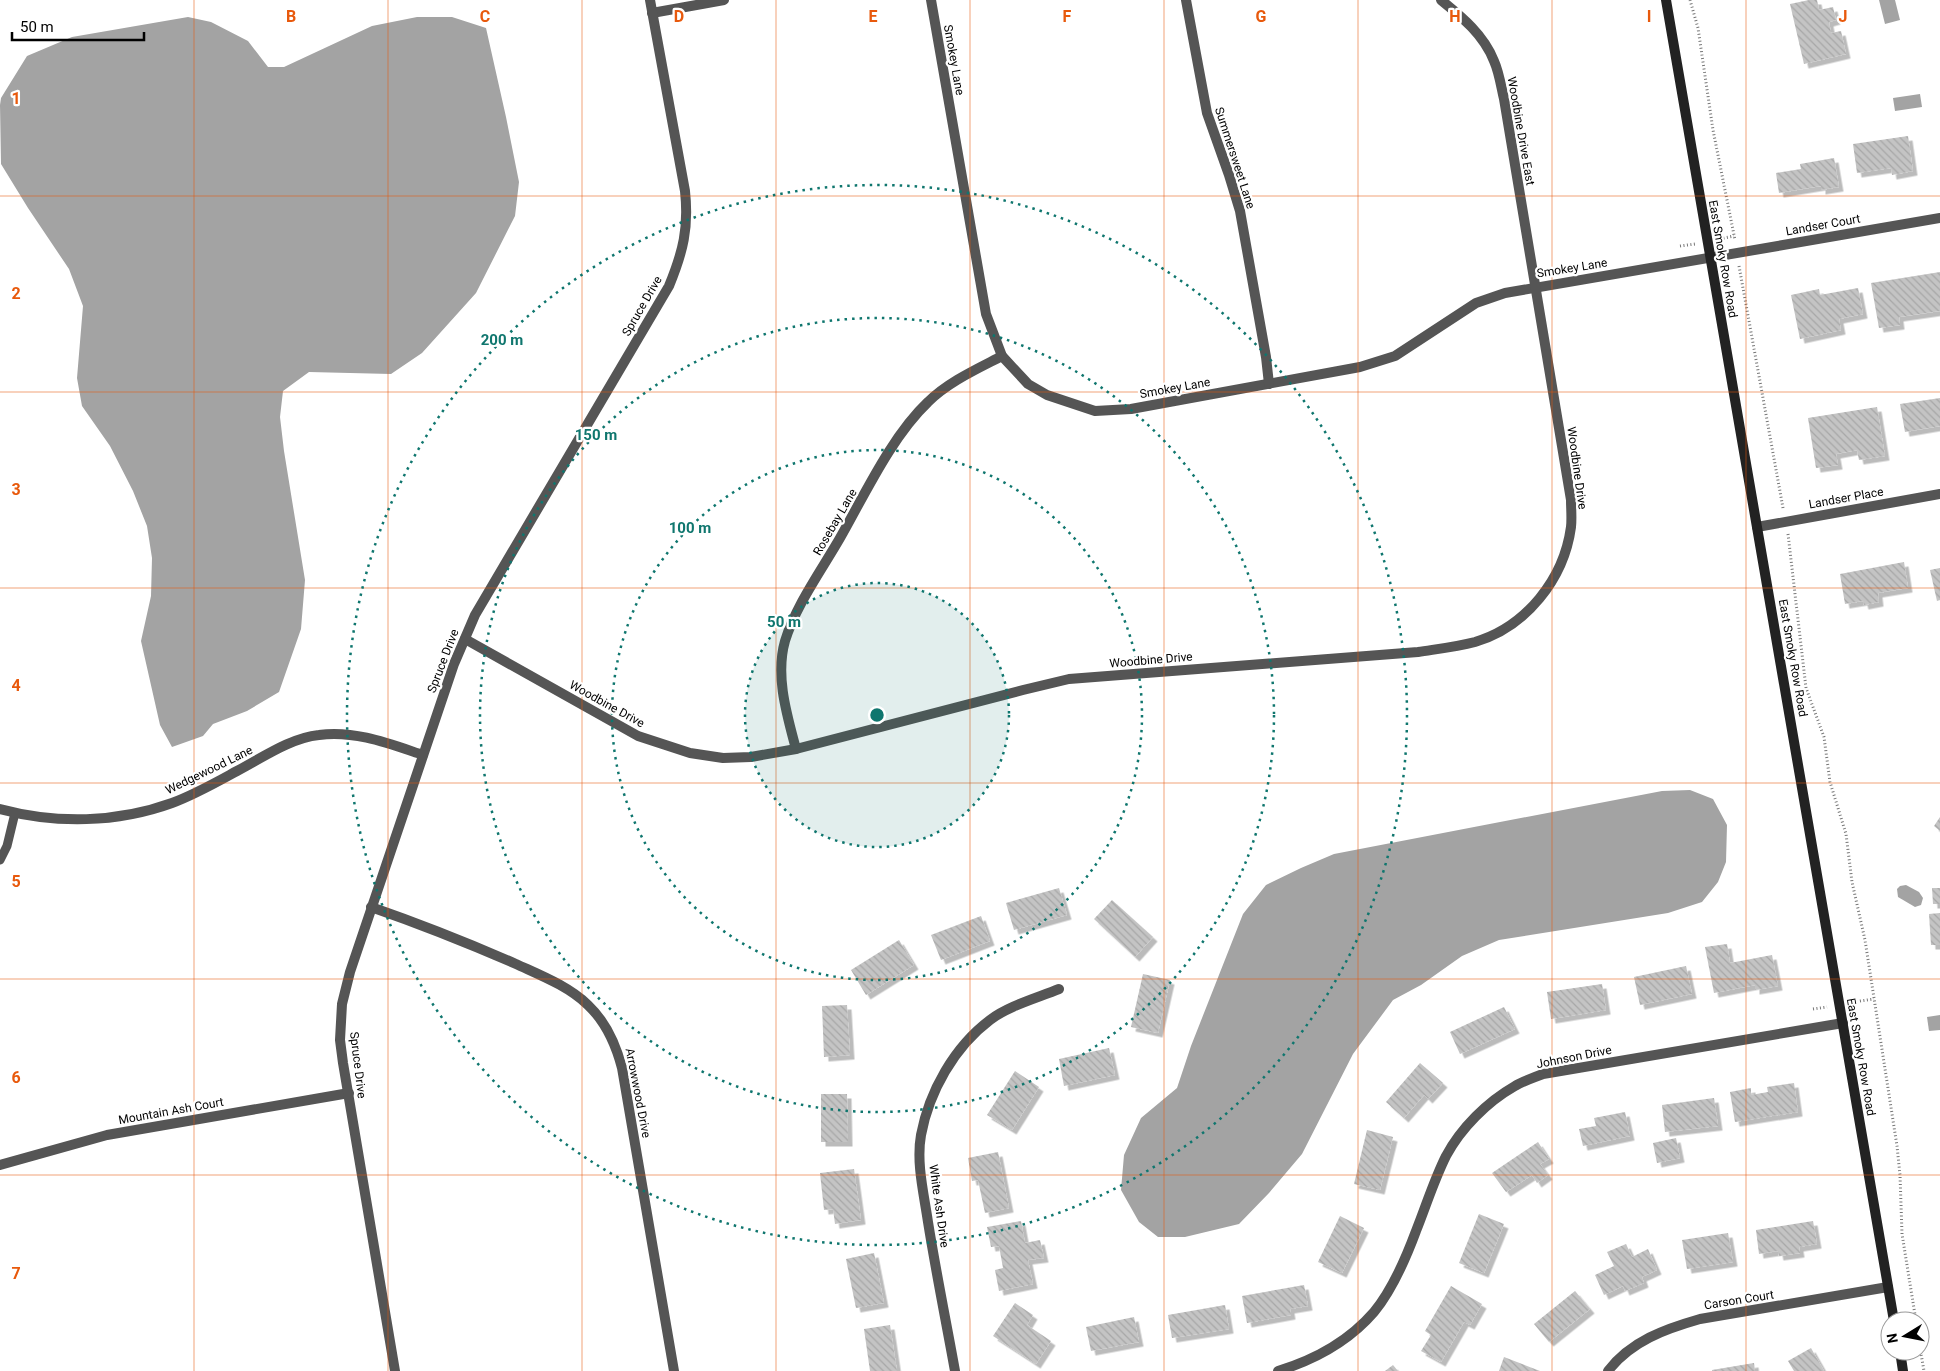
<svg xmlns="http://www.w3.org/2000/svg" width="1940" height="1371" viewBox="0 0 1940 1371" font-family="Roboto,sans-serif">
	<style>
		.water { fill: #a3a3a3 }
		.building { fill: url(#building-back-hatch); filter: url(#shadow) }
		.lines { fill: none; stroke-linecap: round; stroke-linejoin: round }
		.path { stroke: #777; stroke-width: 3; stroke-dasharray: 1 2.5; stroke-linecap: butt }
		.lane { stroke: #555; stroke-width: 9 }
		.street { stroke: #555; stroke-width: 10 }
		.secondary { stroke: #222; stroke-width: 10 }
		.grid { fill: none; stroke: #e8590c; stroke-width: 1; stroke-opacity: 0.55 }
		.ring { fill: none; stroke: #0f766e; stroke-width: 2.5; stroke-dasharray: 2.5 5 }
		.labels { text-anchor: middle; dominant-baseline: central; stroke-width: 4.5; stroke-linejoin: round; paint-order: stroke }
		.street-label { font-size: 12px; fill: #000; stroke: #fff }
		.grid-label { font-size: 16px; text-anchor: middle; font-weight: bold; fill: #e8590c; stroke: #fff; stroke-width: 4.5; stroke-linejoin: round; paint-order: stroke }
		.centre { fill: #0f766e; stroke: #fff; stroke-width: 2.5 }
		.ring-label { font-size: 15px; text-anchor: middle; font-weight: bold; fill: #0f766e; stroke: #fff; stroke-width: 4.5; stroke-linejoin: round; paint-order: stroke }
	</style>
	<defs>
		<pattern id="building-back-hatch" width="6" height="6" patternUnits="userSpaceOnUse" patternTransform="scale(1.25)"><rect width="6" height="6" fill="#c4c4c4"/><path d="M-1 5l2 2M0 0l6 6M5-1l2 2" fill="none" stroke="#a7a7a7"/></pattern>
		<filter id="shadow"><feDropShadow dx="4.5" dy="4.5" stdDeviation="0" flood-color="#0004"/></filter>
	</defs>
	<rect width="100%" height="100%" fill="#fff"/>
	<!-- water -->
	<g class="water">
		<polygon points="1879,0 1895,0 1900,20 1885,24"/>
		<polygon points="188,17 211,22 248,41 268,67 284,67 372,26 417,17 452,17 486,28 506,117 519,182 515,216 476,293 422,353 391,374 309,372 283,391 280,417 284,451 305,580 301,629 279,692 247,711 213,724 203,736 172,747 160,725 141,641 151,596 152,558 147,526 133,491 110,446 82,406 77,378 83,306 69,269 28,208 1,164 0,105 1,98 27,56 72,37"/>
		<polygon points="1920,94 1922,107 1895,111 1893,98"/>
		<polygon points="1690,790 1713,799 1727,825 1726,862 1718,882 1702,902 1668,913 1499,940 1462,956 1421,985 1393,1000 1353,1054 1302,1154 1269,1193 1239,1224 1185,1237 1158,1237 1139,1222 1121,1190 1124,1155 1141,1118 1177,1088 1191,1046 1243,914 1266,885 1301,868 1334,854 1662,791"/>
		<polygon points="1906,885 1919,892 1923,898 1921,905 1915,907 1898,897 1897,889 1900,886"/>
		<polygon points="1940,1015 1940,1030 1929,1031 1927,1017"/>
	</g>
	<!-- building -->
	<g class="building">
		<polygon points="1809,0 1817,0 1819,10 1833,7 1836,20 1829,22 1831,33 1841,31 1846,54 1804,64 1790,4"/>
		<polygon points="1908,136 1913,171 1892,175 1891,168 1857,173 1853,144"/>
		<polygon points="1834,158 1839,187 1821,190 1821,186 1779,193 1776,173 1801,169 1800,164"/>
		<polygon points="1940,272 1940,311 1899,317 1900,325 1879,328 1871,283"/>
		<polygon points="1858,288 1863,314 1839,319 1841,330 1800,339 1791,295 1819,289 1820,295"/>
		<polygon points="1940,398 1940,426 1905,432 1900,404"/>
		<polygon points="1877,407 1885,456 1859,460 1857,450 1836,454 1838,465 1816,468 1808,418"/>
		<polygon points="1904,562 1908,588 1878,593 1879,602 1864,605 1863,601 1845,604 1840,574"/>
		<polygon points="1940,568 1940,600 1937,601 1930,570"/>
		<polygon points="1940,817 1940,831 1934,826"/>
		<polygon points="1059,888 1067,915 1014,930 1006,903"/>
		<polygon points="1932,888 1940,888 1940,904 1933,904"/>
		<polygon points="1112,900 1153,937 1135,957 1094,919"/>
		<polygon points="1940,913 1940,945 1931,945 1929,914"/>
		<polygon points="981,916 990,941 941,960 931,935"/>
		<polygon points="899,940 914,965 866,995 851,970"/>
		<polygon points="1727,944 1730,963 1772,955 1778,986 1755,990 1755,985 1714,993 1705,947"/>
		<polygon points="1686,966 1692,994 1640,1005 1634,977"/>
		<polygon points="1143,974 1170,980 1158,1033 1131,1027"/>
		<polygon points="1602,984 1606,1010 1551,1019 1547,992"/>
		<polygon points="847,1005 850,1055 824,1057 822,1006"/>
		<polygon points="1504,1007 1515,1029 1460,1054 1450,1032"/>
		<polygon points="1109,1048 1115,1075 1064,1086 1059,1059"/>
		<polygon points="1420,1063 1443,1083 1428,1099 1424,1095 1404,1118 1386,1102"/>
		<polygon points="1015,1071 1039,1087 1012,1130 987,1115"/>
		<polygon points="1794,1083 1798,1112 1735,1122 1730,1092 1751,1088 1751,1095 1768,1092 1767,1087"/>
		<polygon points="821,1094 847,1094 848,1142 821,1142"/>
		<polygon points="1714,1098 1718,1126 1665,1132 1662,1105"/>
		<polygon points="1625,1112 1630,1136 1583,1146 1579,1129 1596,1126 1594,1118"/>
		<polygon points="1367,1130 1393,1137 1380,1190 1354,1184"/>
		<polygon points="1676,1138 1680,1158 1657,1163 1653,1143"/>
		<polygon points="1538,1142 1549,1159 1540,1164 1548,1175 1537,1183 1532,1175 1506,1192 1492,1173"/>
		<polygon points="998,1152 1009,1208 985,1213 978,1180 972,1181 968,1158"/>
		<polygon points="854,1169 861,1220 835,1224 833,1209 824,1210 820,1173"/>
		<polygon points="1479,1214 1504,1224 1484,1273 1459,1263"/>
		<polygon points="1340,1216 1364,1228 1342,1273 1318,1262"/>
		<polygon points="1021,1221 1025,1243 1040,1240 1044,1258 1028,1260 1033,1284 999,1291 995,1270 1003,1268 999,1246 991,1247 987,1227"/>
		<polygon points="1813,1221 1817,1244 1799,1247 1800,1253 1779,1256 1778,1251 1759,1254 1756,1230"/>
		<polygon points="1728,1233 1733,1262 1687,1269 1682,1240"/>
		<polygon points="1626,1244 1632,1257 1648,1249 1657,1270 1642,1277 1644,1283 1625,1291 1623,1286 1604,1295 1595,1275 1614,1266 1607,1252"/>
		<polygon points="874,1253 884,1303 856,1308 846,1259"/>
		<polygon points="1304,1285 1308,1306 1290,1309 1291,1315 1247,1323 1242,1296"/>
		<polygon points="1451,1286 1482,1304 1470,1325 1464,1322 1441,1362 1421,1351 1431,1335 1425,1331"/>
		<polygon points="1575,1291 1590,1309 1549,1342 1534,1324"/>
		<polygon points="1015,1303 1033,1315 1027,1325 1051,1341 1036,1364 993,1336"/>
		<polygon points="1225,1305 1229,1329 1172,1338 1168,1315"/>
		<polygon points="1134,1317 1139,1342 1091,1351 1086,1327"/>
		<polygon points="890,1325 897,1371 870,1371 864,1329"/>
		<polygon points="1811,1348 1824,1371 1794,1371 1788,1361"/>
		<polygon points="1504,1357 1540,1371 1499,1371"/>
		<polygon points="1754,1363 1755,1371 1712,1371 1712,1370"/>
		<polygon points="1393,1365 1398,1371 1385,1371"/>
	</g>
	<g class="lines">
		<!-- path -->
		<g class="path">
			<polyline points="1690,0 1698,28 1713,130 1735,240"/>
			<polyline points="1720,239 1734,236"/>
			<polyline points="1680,246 1695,244"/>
			<polyline points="1739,266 1783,508"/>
			<polyline points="1788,534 1806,688 1824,737 1830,782 1846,834 1852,882 1865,940 1897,1146 1900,1175 1902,1234 1916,1321"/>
			<polyline points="1853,1002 1874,999"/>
			<polyline points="1813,1009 1827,1007"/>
			<polyline points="1920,1348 1924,1371"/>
		</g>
		<!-- lane -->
		<polyline class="lane" points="0,860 7,846 15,813"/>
		<!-- street -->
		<g class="street">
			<polyline points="931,0 986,314 1002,356 1028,384 1047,395 1095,411 1131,409 1360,367 1395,356 1476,303 1505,293 1940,218"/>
			<polyline points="1186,0 1207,113 1229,175 1240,211 1266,357 1269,384"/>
			<polyline points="652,13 724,0"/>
			<polyline points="1757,527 1940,494"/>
			<path d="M465 639 638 736 690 753 723 758 751 757 796 749 1023 690 1069 679 1418 652C1437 649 1456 647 1475 642 1526 627 1564 579 1571 527 1572 518 1571 509 1571 500L1504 99C1501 86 1499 72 1494 61 1484 35 1462 17 1441 0"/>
			<path d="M796 749C787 715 775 676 785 641 796 605 821 571 840 538 865 494 892 436 928 402 948 382 977 369 1002 356"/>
			<path d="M0 809C56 824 117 823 172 803 194 795 215 783 237 771 262 758 290 738 319 735 355 730 390 744 423 755"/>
			<path d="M371 907C420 924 468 943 516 964 542 976 568 986 588 1005 606 1022 616 1045 622 1068L674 1371"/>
			<polyline points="0,1165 107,1135 349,1093"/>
			<path d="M395 1371 343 1063 340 1040 342 1004 350 972 454 664 475 615 669 286C683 252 689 228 685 191L650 0"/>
			<path d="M955 1371C946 1321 936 1272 928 1222 924 1194 916 1163 921 1135 929 1092 954 1047 990 1020 1008 1006 1037 998 1059 989"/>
			<path d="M1278 1371C1314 1360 1349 1341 1374 1312 1393 1289 1406 1258 1416 1231 1426 1206 1434 1180 1446 1156 1461 1128 1487 1102 1515 1086 1523 1081 1533 1078 1543 1074L1843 1023"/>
			<path d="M1608 1371C1631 1341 1665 1329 1700 1319L1888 1287"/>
		</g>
		<!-- secondary -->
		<g class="secondary">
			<polyline points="1666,0 1894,1321"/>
			<polyline points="1900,1351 1903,1371"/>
		</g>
	</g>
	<!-- grid -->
	<path class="grid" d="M194 0V1371M388 0V1371M582 0V1371M776 0V1371M970 0V1371M1164 0V1371M1358 0V1371M1552 0V1371M1746 0V1371M0 196H1940M0 392H1940M0 588H1940M0 783H1940M0 979H1940M0 1175H1940"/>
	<!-- distance rings -->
	<circle cx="877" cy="715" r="132" fill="#0f766e" fill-opacity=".12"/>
	<g class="ring">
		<circle cx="877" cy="715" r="132"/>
		<circle cx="877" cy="715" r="265"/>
		<circle cx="877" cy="715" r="397"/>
		<circle cx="877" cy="715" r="530"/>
	</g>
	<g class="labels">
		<!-- street labels -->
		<g class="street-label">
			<text transform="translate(954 60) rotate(80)">Smokey Lane</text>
			<text transform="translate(1521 131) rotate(80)">Woodbine Drive East</text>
			<text transform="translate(1235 158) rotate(72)">Summersweet Lane</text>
			<text transform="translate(1823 225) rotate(-10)">Landser Court</text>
			<text transform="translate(1723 259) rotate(80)">East Smoky Row Road</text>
			<text transform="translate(1572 268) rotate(-9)">Smokey Lane</text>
			<text transform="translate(642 306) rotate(-60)">Spruce Drive</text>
			<text transform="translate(1175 388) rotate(-10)">Smokey Lane</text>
			<text transform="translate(1577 468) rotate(82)">Woodbine Drive</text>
			<text transform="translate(1846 498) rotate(-10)">Landser Place</text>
			<text transform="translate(835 522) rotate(-60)">Rosebay Lane</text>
			<text transform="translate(1793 658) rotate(80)">East Smoky Row Road</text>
			<text transform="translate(1151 660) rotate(-5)">Woodbine Drive</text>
			<text transform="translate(443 661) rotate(-69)">Spruce Drive</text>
			<text transform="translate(607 704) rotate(29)">Woodbine Drive</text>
			<text transform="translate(209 770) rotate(-26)">Wedgewood Lane</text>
			<text transform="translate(1574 1057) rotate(-11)">Johnson Drive</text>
			<text transform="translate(1861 1057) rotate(80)">East Smoky Row Road</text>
			<text transform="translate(358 1065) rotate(83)">Spruce Drive</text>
			<text transform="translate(638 1093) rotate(79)">Arrowwood Drive</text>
			<text transform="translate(171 1111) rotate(-10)">Mountain Ash Court</text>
			<text transform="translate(939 1206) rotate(82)">White Ash Drive</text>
			<text transform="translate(1739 1300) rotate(-9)">Carson Court</text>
		</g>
	</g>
	<g class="grid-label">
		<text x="291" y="22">B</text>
		<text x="485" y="22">C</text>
		<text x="679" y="22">D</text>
		<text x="873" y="22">E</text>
		<text x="1067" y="22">F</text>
		<text x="1261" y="22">G</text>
		<text x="1455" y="22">H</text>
		<text x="1649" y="22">I</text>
		<text x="1843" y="22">J</text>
		<text x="16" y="104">1</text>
		<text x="16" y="299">2</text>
		<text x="16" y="495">3</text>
		<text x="16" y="691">4</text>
		<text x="16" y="887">5</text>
		<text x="16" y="1083">6</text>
		<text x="16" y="1279">7</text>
	</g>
	<circle cx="877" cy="715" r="8" class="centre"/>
	<g class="ring-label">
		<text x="502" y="345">200 m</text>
		<text x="596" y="440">150 m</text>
		<text x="690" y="533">100 m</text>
		<text x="784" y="627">50 m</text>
	</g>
	<!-- north arrow -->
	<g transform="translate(1905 1336) rotate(260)"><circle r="24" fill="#ffffff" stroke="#999999"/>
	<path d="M0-4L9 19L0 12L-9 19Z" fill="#000000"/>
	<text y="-8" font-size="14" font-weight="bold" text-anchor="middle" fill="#000000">N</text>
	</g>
	<!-- scale -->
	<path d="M12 32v8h132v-8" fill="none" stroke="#000000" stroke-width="2.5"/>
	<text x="20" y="32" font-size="15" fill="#000000" stroke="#ffffff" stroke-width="4" paint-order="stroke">50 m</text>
</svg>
